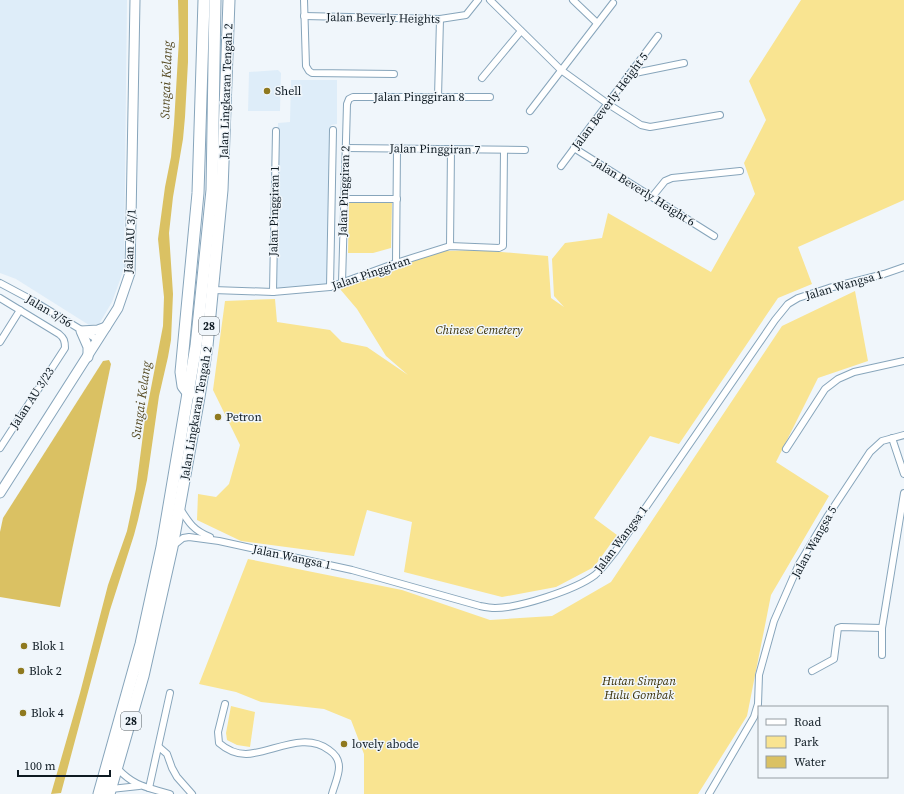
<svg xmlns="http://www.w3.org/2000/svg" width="904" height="794" viewBox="0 0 904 794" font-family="'Source Serif 4',serif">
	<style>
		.built { fill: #deedf9 }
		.green { fill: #f9e491 }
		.water { fill: #dac163 }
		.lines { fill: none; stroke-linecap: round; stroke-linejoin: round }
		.minor-casing { stroke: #87a5bb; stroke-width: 8 }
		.secondary-casing { stroke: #87a5bb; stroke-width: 11 }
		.trunk-casing { stroke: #87a5bb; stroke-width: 13 }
		.minor { stroke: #fff; stroke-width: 6 }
		.secondary { stroke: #fff; stroke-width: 9 }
		.trunk { stroke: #fff; stroke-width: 11 }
		.poi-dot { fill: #8f791f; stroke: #f0f6fb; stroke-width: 1.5 }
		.labels { text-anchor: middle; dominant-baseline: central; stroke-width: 3; stroke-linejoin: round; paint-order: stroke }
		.shield { fill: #f0f6fb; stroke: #525c63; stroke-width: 1 }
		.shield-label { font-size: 11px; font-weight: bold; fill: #0e1a22 }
		.street-label { font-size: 12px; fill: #0e1a22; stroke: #f0f6fb }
		.poi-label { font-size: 12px; fill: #0e1a22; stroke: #f0f6fb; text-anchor: start }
		.park-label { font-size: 12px; font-style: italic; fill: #392f04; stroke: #f0f6fb }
		.water-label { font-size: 13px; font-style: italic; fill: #584d26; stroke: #f0f6fb }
	</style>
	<rect width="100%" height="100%" fill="#f0f6fb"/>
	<!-- built -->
	<g class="built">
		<polygon points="0,0 127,0 124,269 112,302 99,324 89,325 16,279 0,273"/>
		<polygon points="278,70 281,73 280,111 248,111 249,72"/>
		<polygon points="291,80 337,80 337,124 331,125 327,285 275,289 278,123 290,122"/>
	</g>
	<!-- green -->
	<g class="green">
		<polygon points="801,0 904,0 904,200 798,247 812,284 778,298 679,444 650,436 594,518 617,535 594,567 556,587 502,597 404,572 412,522 367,510 354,556 241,541 197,520 198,494 216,497 229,484 240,445 213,390 225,301 275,299 277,322 330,330 342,342 367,347 408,375 386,356 357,309 340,289 403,263 444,251 479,250 548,256 551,298 564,307 554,296 552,259 565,243 602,238 608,213 711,272 755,194 744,163 766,120 749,81"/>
		<polygon points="392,202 391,248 373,253 348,253 349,203"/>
		<polygon points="855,291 868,361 818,378 776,462 829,496 771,595 747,716 698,794 364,794 364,754 351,720 324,709 261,702 236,692 199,684 248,559 402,590 490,620 552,616 611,582 782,326"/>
		<polygon points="231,706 255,712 250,747 237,745 227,740 226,733"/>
	</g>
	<!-- water -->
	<g class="water">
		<polygon points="178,0 188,0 188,62 185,117 183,139 173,197 169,233 173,294 171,340 168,357 159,396 147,480 138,520 134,535 110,610 61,793 51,794 80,693 108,585 127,531 136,489 145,419 163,326 164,297 158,239 165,187 171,157 174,124 179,39"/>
		<polygon points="109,360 111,364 60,607 0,597 0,532 3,518 103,361"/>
	</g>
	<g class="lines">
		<defs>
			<g id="minor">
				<polyline points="304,0 306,66 309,71 312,73 394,74"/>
				<polyline points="490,0 561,70 608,104 641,125 650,127 720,115"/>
				<polyline points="573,0 597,23"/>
				<polyline points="304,16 440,19 466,15 478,0"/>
				<polyline points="630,74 684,63"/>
				<polyline points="482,78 521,31"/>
				<polyline points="438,97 440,19"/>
				<polyline points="530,111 613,3"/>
				<polyline points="346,148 525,150"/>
				<polyline points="574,148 714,236"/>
				<polyline points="561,166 658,36"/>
				<polyline points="652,197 665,181 672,178 740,171"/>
				<polyline points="344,199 397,199"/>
				<polyline points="450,246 451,149"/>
				<polyline points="396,263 397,149"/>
				<polyline points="0,283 30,299 98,340"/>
				<polyline points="342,283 347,104 349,99 353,97 490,97"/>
				<polyline points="330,287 333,130"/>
				<polyline points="213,290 273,292 330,287 396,263 450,246 499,248 503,246 504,150"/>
				<polyline points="273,292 276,131"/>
				<path d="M0 298 59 334C64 338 65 341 65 348L0 448"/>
				<polyline points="0,342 20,310"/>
				<polyline points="892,438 904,474"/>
				<polyline points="786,449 825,389 838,379 854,372 904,361"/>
				<path d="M179 507C189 523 193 530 210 537"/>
				<path d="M173 546 183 538 189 537 219 541 352 570 480 606C485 607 490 608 495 608 519 608 575 590 595 575 602 569 609 559 615 552L775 320 788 304 798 298 829 288 884 274 904 267"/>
				<polyline points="882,655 882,628 904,493"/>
				<polyline points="812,671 834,659 838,628 841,627 882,628"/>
				<path d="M225 704 218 732 219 743C227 750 235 754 246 754 272 753 304 731 329 750 335 754 339 760 339 767 339 776 334 786 332 794"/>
				<polyline points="159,747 167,754 172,768 177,777 192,794"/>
				<path d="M118 769C135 787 147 787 170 794"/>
				<polyline points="149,788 170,693"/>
				<polyline points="111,789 139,786"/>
				<polyline points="709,794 754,717 758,704 759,675 774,621 799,564 827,517 870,452 882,441 904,435"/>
			</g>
			<g id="secondary">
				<polyline points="88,357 88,347 81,331 98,330 106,327"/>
				<polyline points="0,493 118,308 130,273 135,0"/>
			</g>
			<g id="trunk">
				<polyline points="189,394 183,386 181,372 198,193 204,0"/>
				<polyline points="99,794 141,644 162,547 196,346 212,190 215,0"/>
				<polyline points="109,794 143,676 172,547 199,397 207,346 222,190 229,0"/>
			</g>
		</defs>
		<!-- minor casing -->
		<use href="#minor" class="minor-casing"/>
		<!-- secondary casing -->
		<use href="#secondary" class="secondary-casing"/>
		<!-- trunk casing -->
		<use href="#trunk" class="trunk-casing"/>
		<!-- minor -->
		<use href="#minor" class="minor"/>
		<!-- secondary -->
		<use href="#secondary" class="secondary"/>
		<!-- trunk -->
		<use href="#trunk" class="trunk"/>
	</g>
	<!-- markers -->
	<g class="poi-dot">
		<circle cx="267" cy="91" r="4"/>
		<circle cx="218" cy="417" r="4"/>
		<circle cx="24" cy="646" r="4"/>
		<circle cx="21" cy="671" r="4"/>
		<circle cx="23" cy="713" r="4"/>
		<circle cx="344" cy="744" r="4"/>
	</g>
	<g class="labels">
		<!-- shield labels -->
		<g class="shield">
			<rect x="199" y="317" width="20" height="18" rx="3"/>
			<rect x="121" y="712" width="20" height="18" rx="3"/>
		</g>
		<g class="shield-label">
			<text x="209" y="326">28</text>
			<text x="131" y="721">28</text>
		</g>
		<!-- street labels -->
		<g class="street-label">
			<text transform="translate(383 18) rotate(1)">Jalan Beverly Heights</text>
			<text transform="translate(226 91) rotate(-88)">Jalan Lingkaran Tengah 2</text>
			<text x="419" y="97">Jalan Pinggiran 8</text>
			<text transform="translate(610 101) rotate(-53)">Jalan Beverly Height 5</text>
			<text transform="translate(435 149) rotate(1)">Jalan Pinggiran 7</text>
			<text transform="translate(344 191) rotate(-88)">Jalan Pinggiran 2</text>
			<text transform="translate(644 192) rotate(32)">Jalan Beverly Height 6</text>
			<text transform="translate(274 211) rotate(-89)">Jalan Pinggiran 1</text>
			<text transform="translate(130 241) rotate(-87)">Jalan AU 3/1</text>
			<text transform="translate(371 273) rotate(-19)">Jalan Pinggiran</text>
			<text transform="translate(844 285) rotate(-16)">Jalan Wangsa 1</text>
			<text transform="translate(49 311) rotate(31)">Jalan 3/56</text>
			<text transform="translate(32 398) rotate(-57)">Jalan AU 3/23</text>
			<text transform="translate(196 413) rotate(-80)">Jalan Lingkaran Tengah 2</text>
			<text transform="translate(621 539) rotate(-53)">Jalan Wangsa 1</text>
			<text transform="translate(814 542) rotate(-61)">Jalan Wangsa 5</text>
			<text transform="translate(292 557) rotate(12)">Jalan Wangsa 1</text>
		</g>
		<!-- poi labels -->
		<g class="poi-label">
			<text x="275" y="91">Shell</text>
			<text x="226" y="417">Petron</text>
			<text x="32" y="646">Blok 1</text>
			<text x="29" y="671">Blok 2</text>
			<text x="31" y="713">Blok 4</text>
			<text x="352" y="744">lovely abode</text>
		</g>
		<!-- park labels -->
		<g class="park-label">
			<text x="479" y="330">Chinese Cemetery</text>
			<text x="639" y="681">Hutan Simpan<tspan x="639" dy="14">Hulu Gombak</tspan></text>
		</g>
		<!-- water labels -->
		<g class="water-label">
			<text transform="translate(166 80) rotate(-88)">Sungai Kelang</text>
			<text transform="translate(141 400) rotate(-82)">Sungai Kelang</text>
		</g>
	</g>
	<!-- legend -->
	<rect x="758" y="706" width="130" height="72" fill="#f0f6fb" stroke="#969ea4"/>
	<rect x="766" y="719" width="20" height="6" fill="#ffffff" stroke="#969ea4"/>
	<text x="794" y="726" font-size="12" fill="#0e1a22">Road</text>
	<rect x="766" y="736" width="20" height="12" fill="#f9e491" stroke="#969ea4"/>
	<text x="794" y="746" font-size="12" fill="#0e1a22">Park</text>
	<rect x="766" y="756" width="20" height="12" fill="#dac163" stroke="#969ea4"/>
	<text x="794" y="766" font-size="12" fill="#0e1a22">Water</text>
	<!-- scale -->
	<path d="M18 770v6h92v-6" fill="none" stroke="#0e1a22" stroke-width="2"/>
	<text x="24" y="770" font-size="12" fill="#0e1a22" stroke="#f0f6fb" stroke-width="3" paint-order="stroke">100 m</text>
</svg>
